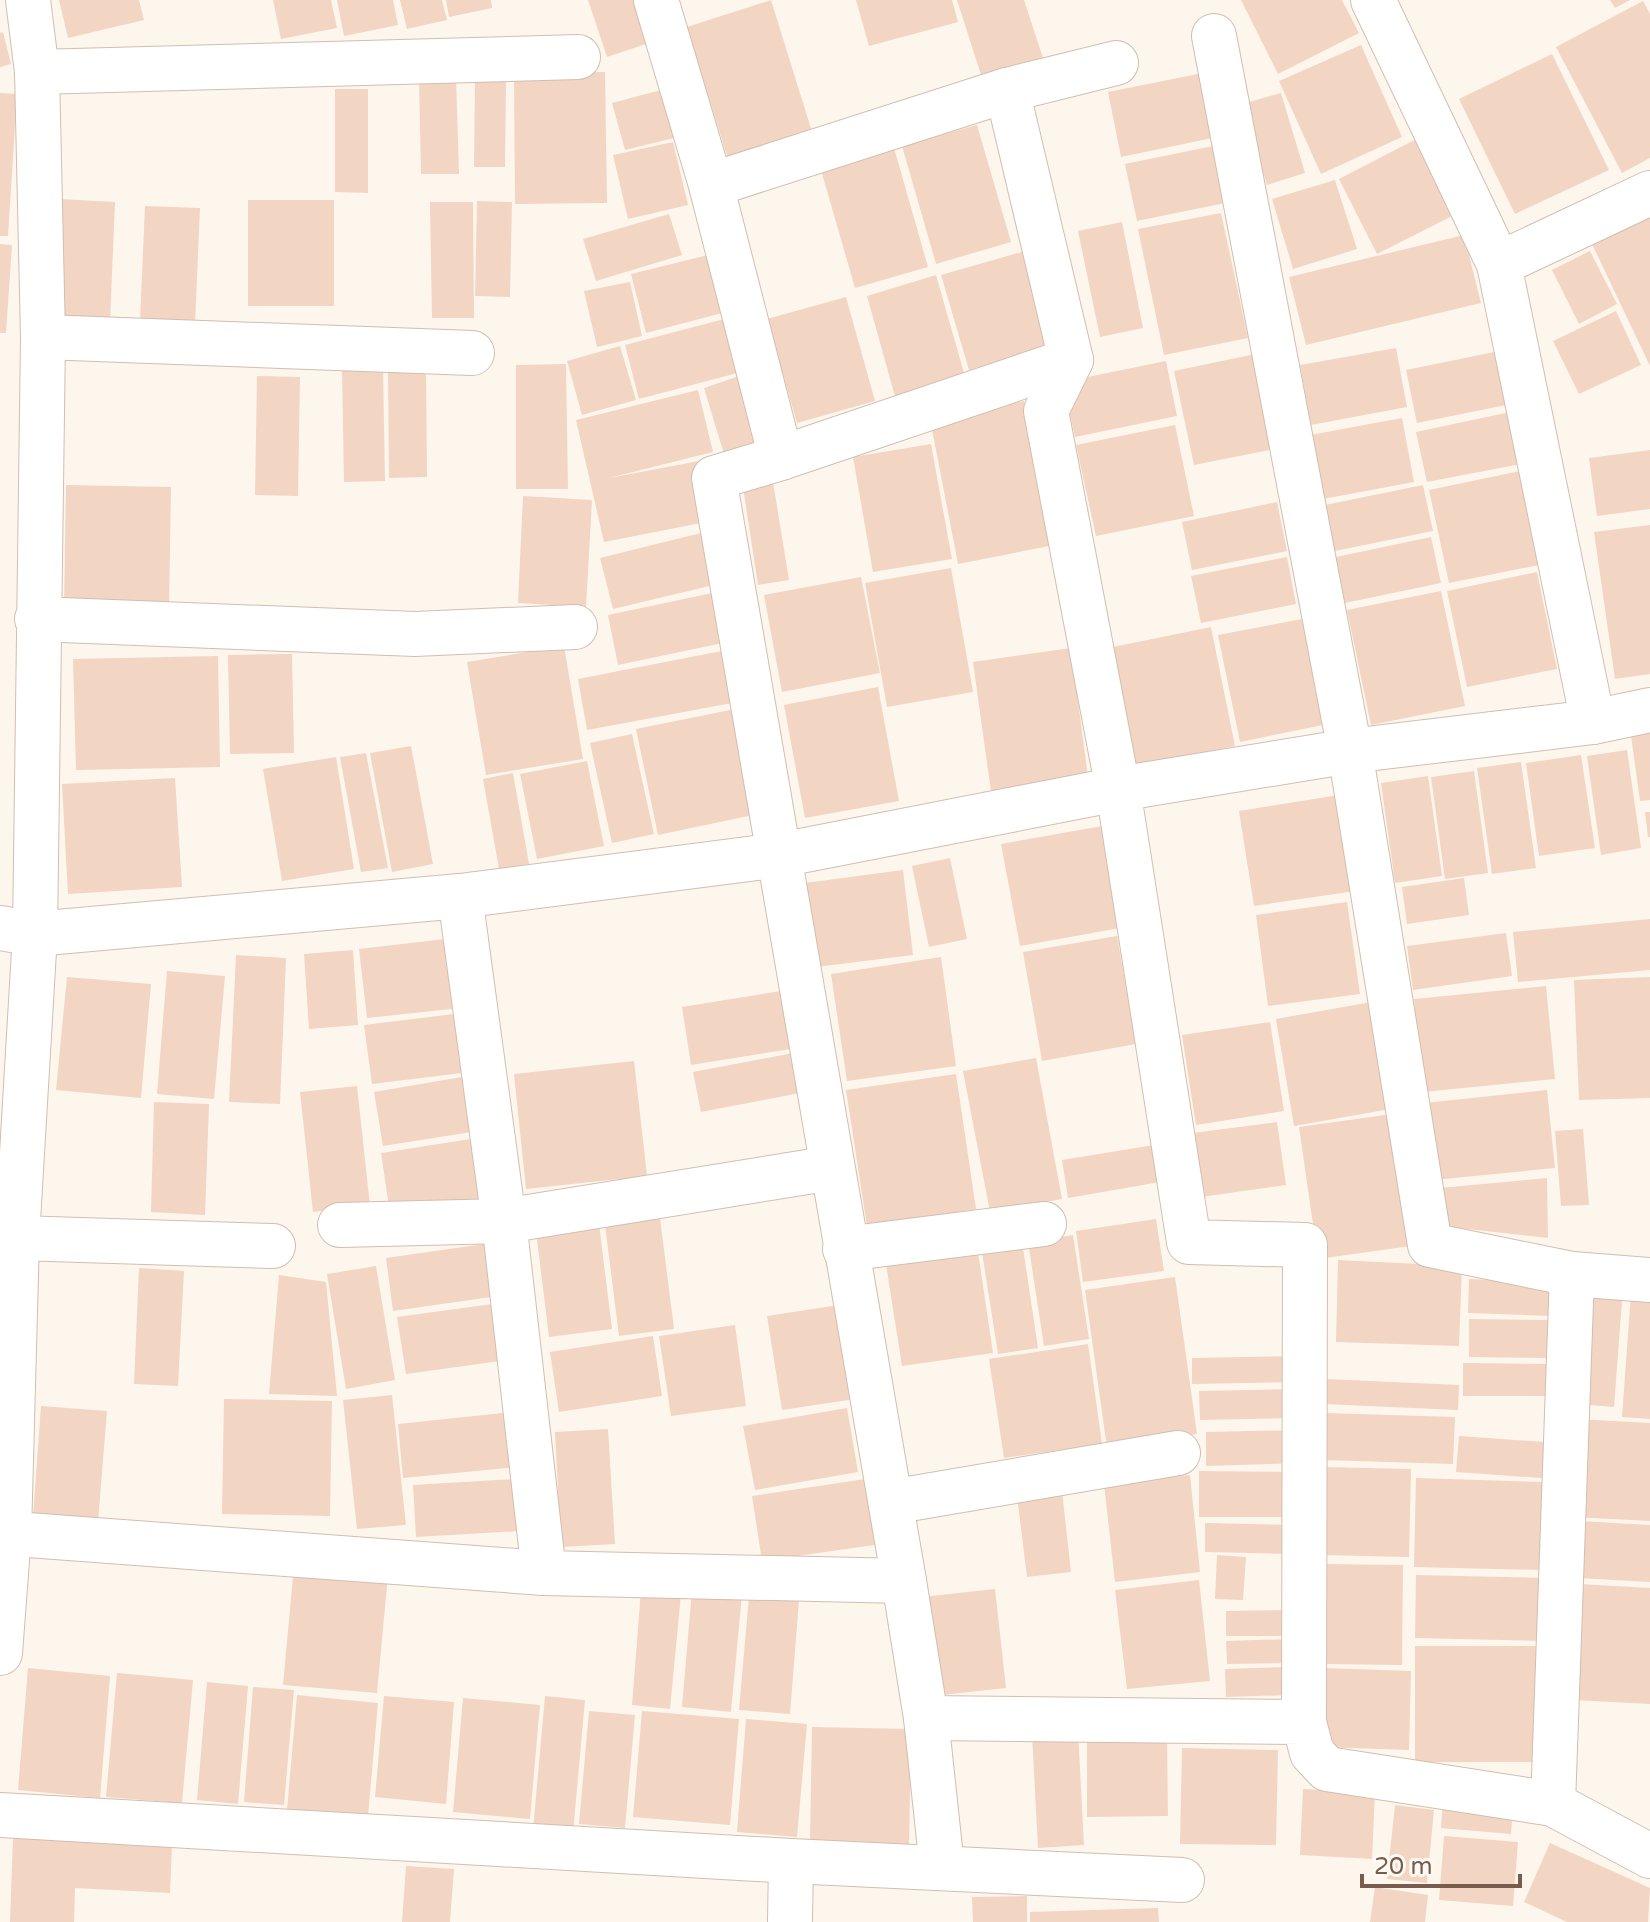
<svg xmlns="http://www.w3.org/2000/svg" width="1650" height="1922" viewBox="0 0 1650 1922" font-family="'Varela Round',sans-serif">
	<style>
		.building { fill: #f3d5c3 }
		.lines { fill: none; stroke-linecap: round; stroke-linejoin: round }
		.minor-casing { stroke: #d1beb0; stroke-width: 46 }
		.minor { stroke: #fff; stroke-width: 44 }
	</style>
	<rect width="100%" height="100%" fill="#fdf6ec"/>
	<!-- building -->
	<g class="building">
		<polygon points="59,0 139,0 144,20 68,38"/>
		<polygon points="273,0 331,0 337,28 281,39"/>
		<polygon points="337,0 393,0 398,25 344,36"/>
		<polygon points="400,0 442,0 447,20 407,29"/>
		<polygon points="446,0 491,0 492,8 449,17"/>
		<polygon points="588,0 639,0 652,42 607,57"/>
		<polygon points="771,0 813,135 729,162 687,27"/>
		<polygon points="856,0 952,0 958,22 869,46"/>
		<polygon points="957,0 1024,0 1043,58 982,78"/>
		<polygon points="1241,0 1342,0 1359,33 1278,74"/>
		<polygon points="1610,0 1630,0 1615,8"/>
		<polygon points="1643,1 1650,14 1650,158 1622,173 1556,47"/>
		<polygon points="3,32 11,64 0,67 0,33"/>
		<polygon points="1361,45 1402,137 1321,174 1279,81"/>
		<polygon points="1552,54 1609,170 1515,214 1459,99"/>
		<polygon points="605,72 607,203 515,204 514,73"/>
		<polygon points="1203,73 1217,137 1121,157 1108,92"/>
		<polygon points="475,77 506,77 505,167 474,167"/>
		<polygon points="456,78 459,174 421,174 419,79"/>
		<polygon points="335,89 368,89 368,193 335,192"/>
		<polygon points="661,90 674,138 625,150 612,103"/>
		<polygon points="0,93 17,94 8,236 0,236"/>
		<polygon points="1281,93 1305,173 1267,185 1242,104"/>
		<polygon points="977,125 1011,242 936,264 902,146"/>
		<polygon points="1424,135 1462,211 1377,254 1339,179"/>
		<polygon points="673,142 688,205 628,219 613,155"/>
		<polygon points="1218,145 1230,202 1137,221 1125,164"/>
		<polygon points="894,148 928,267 855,288 821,170"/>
		<polygon points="1335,180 1357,249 1293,269 1272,199"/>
		<polygon points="60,199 115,202 110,322 55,321"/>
		<rect x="248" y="200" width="86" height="106"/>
		<polygon points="477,201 512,202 510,297 475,296"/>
		<polygon points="430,202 473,202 474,318 432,318"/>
		<polygon points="145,206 200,208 195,324 140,321"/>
		<polygon points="1221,213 1248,338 1164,355 1138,229"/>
		<polygon points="669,214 682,255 596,281 583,239"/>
		<polygon points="1649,217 1650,220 1650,366 1592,244"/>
		<polygon points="1122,222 1143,328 1100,337 1078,231"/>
		<polygon points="1464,235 1481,303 1306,345 1289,277"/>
		<polygon points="0,244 12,245 6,333 0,333"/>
		<polygon points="1032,249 1058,345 969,370 941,275"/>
		<polygon points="1590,251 1617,304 1579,324 1552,270"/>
		<polygon points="712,254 726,312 646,333 631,274"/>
		<polygon points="936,275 966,380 896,400 867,296"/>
		<polygon points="630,282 642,336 597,347 584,291"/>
		<polygon points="846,297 875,401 797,423 767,319"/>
		<polygon points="1616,311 1641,365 1579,394 1553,341"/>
		<polygon points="732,317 745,371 639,399 625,345"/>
		<polygon points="620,346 636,400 582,415 567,361"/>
		<polygon points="1396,348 1407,407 1311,425 1300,365"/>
		<polygon points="1504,350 1516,403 1417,423 1406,370"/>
		<polygon points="1255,354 1275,449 1194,465 1174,371"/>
		<polygon points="1166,361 1177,416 1075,437 1063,382"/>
		<polygon points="566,364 568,489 516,489 516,365"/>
		<polygon points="426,367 427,477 389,478 388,368"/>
		<polygon points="383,368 385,481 344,482 342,370"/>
		<polygon points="745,374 766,441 724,454 704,388"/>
		<polygon points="257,376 300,377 298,496 255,495"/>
		<polygon points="698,390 713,452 609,478 699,461 711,521 604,542 576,420"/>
		<polygon points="1024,401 1054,545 958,564 930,419"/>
		<polygon points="1515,411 1526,463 1427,482 1416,432"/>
		<polygon points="1402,418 1414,482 1323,499 1310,435"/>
		<polygon points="1175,425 1194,516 1096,536 1076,445"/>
		<polygon points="931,444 952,559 873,572 853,457"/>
		<polygon points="1650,450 1650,509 1597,516 1589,458"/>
		<polygon points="1525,470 1544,564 1449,583 1429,490"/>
		<polygon points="773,482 789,580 758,585 743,487"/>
		<polygon points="66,485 171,487 169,608 64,606"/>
		<polygon points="1423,485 1433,531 1335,551 1325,505"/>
		<polygon points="523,496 592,500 586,607 518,603"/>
		<polygon points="1277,502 1287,551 1192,570 1182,522"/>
		<polygon points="1650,525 1650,674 1615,679 1594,532"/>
		<polygon points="709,531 722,583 613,609 600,558"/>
		<polygon points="1431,537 1441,583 1345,603 1336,557"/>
		<polygon points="1287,557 1296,604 1201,623 1191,576"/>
		<polygon points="951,568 973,692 887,707 865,583"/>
		<polygon points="1537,572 1557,669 1467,687 1447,591"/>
		<polygon points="861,577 880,673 782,692 764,595"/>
		<polygon points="722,591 732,641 618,665 608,615"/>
		<polygon points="1441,591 1465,706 1371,725 1347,610"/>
		<polygon points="1302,619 1323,725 1240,742 1218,635"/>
		<polygon points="1211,627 1235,746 1132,767 1108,648"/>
		<polygon points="564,646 583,759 486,775 467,662"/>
		<polygon points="1071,648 1089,785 992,799 973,662"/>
		<polygon points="732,649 743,701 587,730 578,679"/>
		<polygon points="292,654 294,753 230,754 228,655"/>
		<polygon points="218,656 220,767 76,770 73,659"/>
		<polygon points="878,687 899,801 805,818 784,705"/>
		<polygon points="745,707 767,812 658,835 636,729"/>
		<polygon points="1650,726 1650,800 1640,801 1630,728"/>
		<polygon points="632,734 654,834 612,843 590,743"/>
		<polygon points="411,746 433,864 392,872 370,753"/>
		<polygon points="1627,750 1641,848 1601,855 1587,756"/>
		<polygon points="366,753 388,868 361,872 340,757"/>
		<polygon points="1581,755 1595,848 1539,856 1526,763"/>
		<polygon points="336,757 354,869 282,881 263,769"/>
		<polygon points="587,761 604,846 537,859 520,774"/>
		<polygon points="1521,762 1536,868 1492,874 1477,768"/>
		<polygon points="1474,771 1488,873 1445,879 1431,777"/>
		<polygon points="513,773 529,864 499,869 483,779"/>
		<polygon points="1428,776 1442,876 1395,883 1381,783"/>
		<polygon points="175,778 182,887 68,894 62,784"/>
		<polygon points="1339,795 1355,891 1254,906 1239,811"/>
		<polygon points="1645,812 1650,812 1650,837 1648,837"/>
		<polygon points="1102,826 1120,928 1020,946 1001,844"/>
		<polygon points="950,858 967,939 929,947 912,866"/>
		<polygon points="903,870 913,955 816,967 805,883"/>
		<polygon points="1464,878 1469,915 1407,924 1402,887"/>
		<polygon points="1347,902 1360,994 1268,1006 1256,915"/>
		<polygon points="1650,919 1650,970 1518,982 1513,932"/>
		<polygon points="1506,933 1512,976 1413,990 1407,946"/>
		<polygon points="1117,936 1136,1044 1042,1061 1023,952"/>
		<polygon points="454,938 461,1008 367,1018 359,949"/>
		<polygon points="353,950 358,1025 309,1029 304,954"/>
		<polygon points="236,955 286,958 280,1104 229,1102"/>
		<polygon points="941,957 956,1066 847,1081 831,974"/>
		<polygon points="167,971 225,976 214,1099 157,1094"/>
		<polygon points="67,977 151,984 141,1098 56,1090"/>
		<polygon points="1650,977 1650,1098 1579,1100 1574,980"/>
		<polygon points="1546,986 1555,1079 1423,1092 1414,999"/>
		<polygon points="787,990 797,1048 691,1065 682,1007"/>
		<polygon points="1377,1001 1396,1108 1294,1126 1276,1019"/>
		<polygon points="462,1013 470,1072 372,1084 364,1025"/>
		<polygon points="1270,1022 1284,1111 1196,1125 1182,1035"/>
		<polygon points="793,1053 800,1093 701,1112 693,1072"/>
		<polygon points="1036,1058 1062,1199 990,1212 963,1071"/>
		<polygon points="634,1061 647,1176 526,1189 514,1074"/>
		<polygon points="956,1074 976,1209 867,1226 846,1090"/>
		<polygon points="468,1076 478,1131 383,1146 374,1092"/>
		<polygon points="357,1086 370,1206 313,1212 300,1092"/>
		<polygon points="1547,1090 1555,1168 1434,1180 1425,1103"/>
		<polygon points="154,1102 209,1104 205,1215 151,1212"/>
		<polygon points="1392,1114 1411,1246 1318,1259 1299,1127"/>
		<polygon points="1277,1122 1286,1185 1201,1197 1193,1133"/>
		<polygon points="1583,1129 1589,1205 1561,1206 1555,1131"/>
		<polygon points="477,1138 487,1198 390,1213 381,1153"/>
		<polygon points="1160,1144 1166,1181 1068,1198 1062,1160"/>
		<polygon points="1547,1178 1548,1238 1449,1227 1440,1188"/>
		<polygon points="660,1218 674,1329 619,1336 605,1225"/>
		<polygon points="1156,1219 1164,1271 1083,1282 1076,1231"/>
		<polygon points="599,1224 612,1329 549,1337 536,1231"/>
		<polygon points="1073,1235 1089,1339 1044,1346 1028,1242"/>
		<polygon points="1022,1241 1038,1348 998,1354 981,1246"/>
		<polygon points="484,1244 491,1297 393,1311 386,1258"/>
		<polygon points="977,1245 993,1353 902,1366 885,1258"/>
		<polygon points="1338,1260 1462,1266 1459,1346 1336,1342"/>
		<polygon points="376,1266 395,1380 346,1389 327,1274"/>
		<polygon points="139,1268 184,1271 178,1386 134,1384"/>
		<polygon points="279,1275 326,1282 337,1396 269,1394"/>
		<polygon points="1175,1277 1197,1434 1107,1448 1085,1290"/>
		<polygon points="1469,1279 1550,1282 1550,1316 1468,1313"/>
		<polygon points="1584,1284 1623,1287 1614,1407 1575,1404"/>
		<polygon points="1631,1293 1650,1294 1650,1419 1622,1417"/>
		<polygon points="492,1304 500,1361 406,1374 397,1317"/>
		<polygon points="839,1305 855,1399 782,1410 767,1316"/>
		<polygon points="1469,1319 1551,1320 1551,1358 1469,1357"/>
		<polygon points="735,1325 746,1406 671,1416 659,1336"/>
		<polygon points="653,1336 662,1396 559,1412 550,1352"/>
		<polygon points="1088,1344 1102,1444 1004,1458 989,1359"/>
		<polygon points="1294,1356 1295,1382 1192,1384 1192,1358"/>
		<polygon points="1463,1363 1550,1364 1550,1396 1463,1396"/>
		<polygon points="1325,1379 1459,1385 1458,1410 1324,1404"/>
		<polygon points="1294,1389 1295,1418 1200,1420 1199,1391"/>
		<polygon points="392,1395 406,1525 357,1529 343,1400"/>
		<polygon points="224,1399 332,1401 330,1516 222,1514"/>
		<polygon points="41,1406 107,1411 98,1522 33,1517"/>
		<polygon points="847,1408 858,1472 755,1490 743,1426"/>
		<polygon points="522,1411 527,1466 403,1478 398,1424"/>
		<polygon points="1325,1413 1455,1417 1453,1464 1323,1460"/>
		<polygon points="1577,1419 1650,1423 1650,1521 1572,1517"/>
		<polygon points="608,1429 615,1544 561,1547 555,1432"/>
		<polygon points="1301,1430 1302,1463 1206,1466 1206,1432"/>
		<polygon points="1459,1436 1544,1442 1542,1478 1456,1472"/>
		<polygon points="1323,1467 1411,1469 1409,1557 1321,1555"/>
		<polygon points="1199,1471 1298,1472 1298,1517 1199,1517"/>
		<polygon points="1190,1475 1200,1572 1115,1582 1104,1484"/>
		<polygon points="872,1478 881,1544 762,1561 752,1496"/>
		<polygon points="1416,1478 1544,1482 1542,1570 1414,1567"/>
		<polygon points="516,1479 519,1531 416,1537 413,1485"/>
		<polygon points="1062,1491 1071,1572 1027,1577 1017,1496"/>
		<polygon points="1580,1521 1650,1525 1650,1582 1578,1578"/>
		<polygon points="1205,1523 1292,1525 1291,1554 1205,1552"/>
		<polygon points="1217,1555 1246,1557 1243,1600 1215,1599"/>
		<polygon points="1323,1564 1403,1565 1402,1665 1322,1664"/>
		<polygon points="294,1566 388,1575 377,1693 283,1685"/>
		<polygon points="1416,1575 1548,1578 1547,1641 1415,1638"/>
		<polygon points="1199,1580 1210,1681 1127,1689 1115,1590"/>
		<polygon points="1579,1584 1650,1588 1650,1704 1573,1700"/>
		<polygon points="995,1589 1006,1688 933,1696 922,1597"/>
		<polygon points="641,1590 681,1594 670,1709 632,1705"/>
		<polygon points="692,1590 742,1594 731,1712 682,1707"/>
		<polygon points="749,1596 799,1600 790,1714 739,1710"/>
		<polygon points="1296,1610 1295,1636 1226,1636 1226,1611"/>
		<polygon points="1292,1639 1293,1663 1227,1664 1226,1641"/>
		<rect x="1415" y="1646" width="132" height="116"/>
		<polygon points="1290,1667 1291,1695 1226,1697 1225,1669"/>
		<polygon points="28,1668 110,1676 100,1798 18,1790"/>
		<polygon points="1323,1668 1411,1671 1409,1750 1320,1747"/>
		<polygon points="117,1673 193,1680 182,1803 106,1797"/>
		<polygon points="207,1682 248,1686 238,1804 197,1800"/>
		<polygon points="253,1687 294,1690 284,1805 244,1802"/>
		<polygon points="297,1695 378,1703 368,1816 287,1810"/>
		<polygon points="384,1696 454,1702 446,1804 375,1797"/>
		<polygon points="545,1696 585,1700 573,1833 533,1830"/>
		<polygon points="463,1698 540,1705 530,1819 453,1812"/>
		<polygon points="589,1711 635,1715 625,1828 579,1824"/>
		<polygon points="642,1711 739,1719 730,1825 633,1817"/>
		<polygon points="746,1719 807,1724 797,1837 737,1832"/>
		<polygon points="812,1727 911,1729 909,1846 810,1844"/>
		<polygon points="1078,1731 1084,1845 1038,1848 1032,1734"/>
		<polygon points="1167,1736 1168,1816 1087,1817 1087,1737"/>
		<polygon points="1182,1748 1278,1750 1276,1845 1180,1844"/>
		<polygon points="1303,1789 1375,1792 1372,1859 1300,1855"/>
		<polygon points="1443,1799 1513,1806 1511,1834 1441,1828"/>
		<polygon points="1395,1805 1434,1810 1427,1883 1387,1879"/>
		<polygon points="1444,1836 1518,1842 1513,1906 1439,1900"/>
		<polygon points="13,1838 172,1845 170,1893 75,1888 74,1922 10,1922"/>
		<polygon points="1550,1843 1650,1888 1648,1922 1567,1922 1524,1902"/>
		<polygon points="406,1866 454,1869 450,1922 402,1922"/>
		<polygon points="1375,1887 1428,1895 1425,1922 1370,1922"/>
		<polygon points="1027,1896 1027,1922 973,1922 972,1897"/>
		<polygon points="1158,1908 1159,1922 1030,1922 1030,1912"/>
	</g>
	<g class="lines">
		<defs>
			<g id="minor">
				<polyline points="656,0 711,185 781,458 714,478 904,1581 926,1718 942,1867"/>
				<polyline points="1373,0 1499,264"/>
				<polyline points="1214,36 1350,751 1430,1245 1572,1274 1650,1280"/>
				<polyline points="37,72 578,57"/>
				<polyline points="1007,90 1071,360 1046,411 1118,789 1189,1242 1305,1245 1304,1722"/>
				<polyline points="711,185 1007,90 1116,63"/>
				<polyline points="43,337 472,353"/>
				<polyline points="781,458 1071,360"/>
				<polyline points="37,619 415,634 575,627"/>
				<polyline points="1593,722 1499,264 1650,193"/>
				<polyline points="460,896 504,1221 544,1573"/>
				<polyline points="0,928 35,934 460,896 780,855 1118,789 1350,751 1593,722 1650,710"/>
				<polyline points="340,1225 504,1221 832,1168"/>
				<polyline points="17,1238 273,1246"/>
				<polyline points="845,1249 1044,1224"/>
				<polyline points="891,1502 1178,1453"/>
				<polyline points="0,1533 544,1573 904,1581"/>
				<polyline points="0,1653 9,1534 17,1238 35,934 43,337 37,72 28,0"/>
				<polyline points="926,1718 1304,1722 1312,1753 1327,1769 1553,1804 1650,1856"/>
				<polyline points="1553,1804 1572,1274"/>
				<polyline points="0,1815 791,1861 1182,1880"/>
				<polyline points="790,1922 791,1861"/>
			</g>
		</defs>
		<!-- minor casing -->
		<use href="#minor" class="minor-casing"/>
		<!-- minor -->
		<use href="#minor" class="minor"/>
	</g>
	<!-- scale -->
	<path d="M1362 1874v12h158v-12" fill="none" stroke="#7a5c4d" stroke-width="4"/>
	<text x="1374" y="1874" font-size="24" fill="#7a5c4d" stroke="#fffaf3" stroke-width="6" paint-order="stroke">20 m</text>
</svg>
